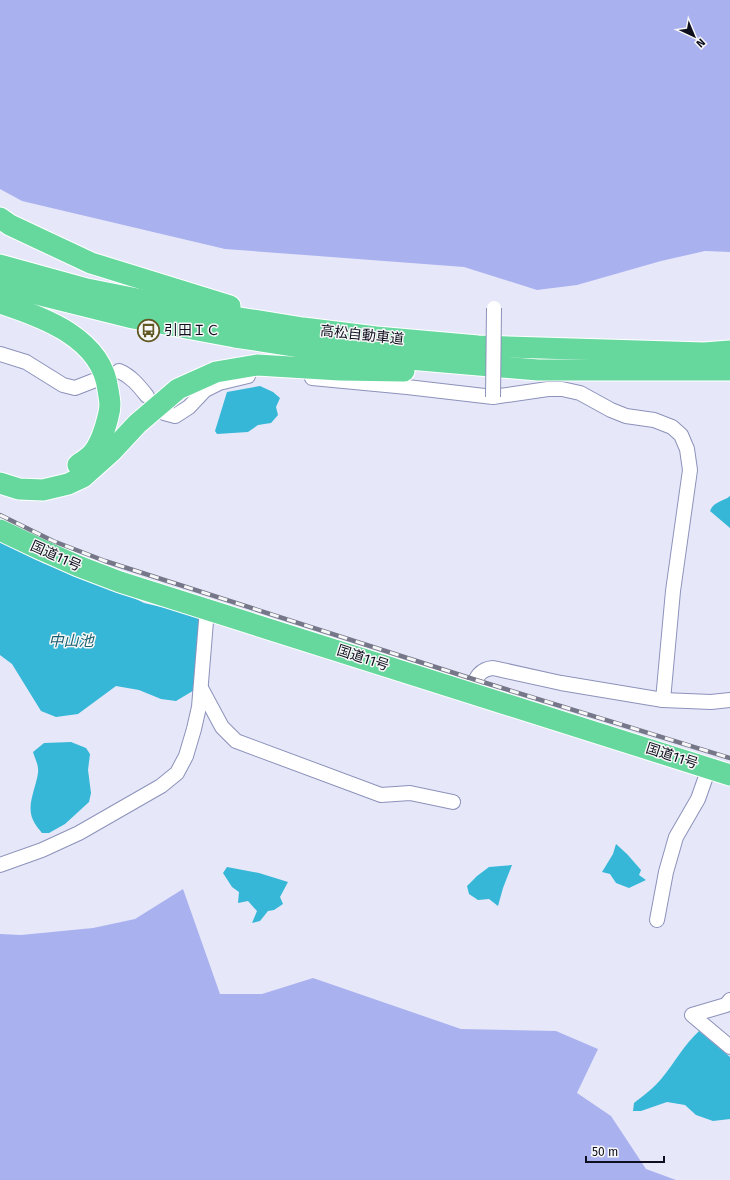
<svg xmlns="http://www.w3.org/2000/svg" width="730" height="1180" viewBox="0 0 730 1180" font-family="'Fira Sans','Noto Sans JP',sans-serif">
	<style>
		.forest { fill: #aab1ef }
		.water { fill: #36b7d7 }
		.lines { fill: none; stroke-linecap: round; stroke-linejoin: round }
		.minor-casing { stroke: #8c92ba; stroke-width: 16 }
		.highway-casing { stroke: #fff; stroke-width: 23 }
		.minor { stroke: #fff; stroke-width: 14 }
		.highway { stroke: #66d89d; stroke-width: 21 }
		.rail-casing { stroke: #767788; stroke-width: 4.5 }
		.rail { stroke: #f7f7f7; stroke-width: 3; stroke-dasharray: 9; stroke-linecap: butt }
		.minor-bridge-casing { stroke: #8c92ba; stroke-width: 16; stroke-linecap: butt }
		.minor-bridge { stroke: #fff; stroke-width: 14 }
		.labels { text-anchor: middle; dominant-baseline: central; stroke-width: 3; stroke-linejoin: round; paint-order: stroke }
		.poi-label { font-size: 14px; fill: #0e0f1e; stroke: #f7f7f7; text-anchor: start }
		.street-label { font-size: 14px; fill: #0e0f1e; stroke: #f7f7f7 }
		.water-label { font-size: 15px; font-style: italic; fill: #1d6071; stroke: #f7f7f7 }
	</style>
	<rect width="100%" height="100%" fill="#e6e8fa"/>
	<!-- forest -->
	<g class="forest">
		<polygon points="0,0 730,0 730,252 705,251 661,261 577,285 537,290 464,267 225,249 22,201 0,189"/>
		<polygon points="183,889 220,994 262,994 313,978 461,1029 556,1031 598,1049 577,1093 611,1116 646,1169 676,1180 0,1180 0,934 21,935 93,928 135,919"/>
	</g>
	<!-- water -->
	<g class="water">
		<polygon points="260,386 273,392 280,398 276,407 278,415 271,423 258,425 248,432 217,434 215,431 227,392"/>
		<path d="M730 496V528L710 511C714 501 723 502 730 496Z"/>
		<polygon points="0,538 43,563 126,594 144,603 200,616 196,689 176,701 161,699 139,690 116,686 78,714 56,717 41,711 12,664 0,655"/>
		<path d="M71 742 86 748 90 754 88 770 91 793 89 802 65 824 49 833H42C39 829 35 825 33 820 26 805 36 788 38 773 39 765 35 759 33 752L44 743Z"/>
		<polygon points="616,844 627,854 641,870 639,875 646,880 629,888 616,883 610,874 602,872 613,854"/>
		<polygon points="512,865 503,888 498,906 489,899 478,900 469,894 467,886 477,876 489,867"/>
		<polygon points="227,867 259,873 288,882 280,897 283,904 274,910 268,911 260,921 252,923 257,911 248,901 238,903 239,892 232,887 223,873"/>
		<path d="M699 1031 730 1057V1119L713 1121 696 1115 685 1105 667 1102 641 1111H633L634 1103C644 1095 654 1088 662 1078 675 1062 684 1045 699 1031Z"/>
	</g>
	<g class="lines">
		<defs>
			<g id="minor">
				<polyline points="0,354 26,362 63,385 75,388 93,381"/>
				<path d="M119 371C131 376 139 386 147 396"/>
				<polyline points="312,378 407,387 493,397 548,389 562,389 580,393 611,410 626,416 654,420 672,427 681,435 687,449 690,470 673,591 663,700"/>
				<polyline points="164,413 175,416 189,407 205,390 219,383 248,376"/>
				<polyline points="201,688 222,727 236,741 381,795 410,793 453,802"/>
				<path d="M470 692C475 681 478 669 493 668L561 683 663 700 711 702 730 700"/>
				<polyline points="0,865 42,850 79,833 161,786 177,773 186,756 194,729 199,707 207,609"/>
				<polyline points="657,920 666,872 676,837 698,799 709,768"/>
				<polyline points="730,1000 726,1005 692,1015 730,1047"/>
			</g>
			<g id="highway">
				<polyline points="0,218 10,225 91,263 230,306"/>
				<polyline points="0,265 87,289 202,312 303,328 376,337 478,346 704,353 730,351"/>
				<polyline points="0,285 133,318 235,337 339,353 538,370 730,370"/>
				<path d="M0 303C43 317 102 338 108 390 110 401 111 407 108 417 105 429 100 447 90 456 87 459 82 462 78 465"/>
				<polyline points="0,483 19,489 43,490 68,484 83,477 111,452 137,424 178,389 216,372 257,365 340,370 404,371"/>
				<polyline points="0,530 42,550 78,566 120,582 730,775"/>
			</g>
		</defs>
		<!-- minor casing -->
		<use href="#minor" class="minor-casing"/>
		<!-- highway casing -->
		<use href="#highway" class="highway-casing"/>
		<!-- minor -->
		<use href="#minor" class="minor"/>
		<!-- highway -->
		<use href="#highway" class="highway"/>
		<defs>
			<polyline id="rail" points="0,515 53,541 105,561 476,680 730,758"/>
		</defs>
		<!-- rail casing -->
		<use href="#rail" class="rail-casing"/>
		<!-- rail -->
		<use href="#rail" class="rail"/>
		<defs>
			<polyline id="minor-bridge" points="493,397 494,308"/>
		</defs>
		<!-- minor-bridge casing -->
		<use href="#minor-bridge" class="minor-bridge-casing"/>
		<!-- minor-bridge -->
		<use href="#minor-bridge" class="minor-bridge"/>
	</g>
	<!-- icons -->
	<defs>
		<symbol id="bus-ring" viewBox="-11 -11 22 22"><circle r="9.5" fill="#f7f7f7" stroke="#605723" stroke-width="1.5"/><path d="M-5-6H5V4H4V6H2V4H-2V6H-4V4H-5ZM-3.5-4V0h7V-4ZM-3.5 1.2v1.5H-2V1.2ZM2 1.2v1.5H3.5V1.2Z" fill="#605723"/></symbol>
	</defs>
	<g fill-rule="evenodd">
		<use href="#bus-ring" x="136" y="318" width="25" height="25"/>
	</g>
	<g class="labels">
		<!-- poi labels -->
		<g class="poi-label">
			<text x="164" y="330">引田ＩＣ</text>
		</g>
		<!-- street labels -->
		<g class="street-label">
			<text transform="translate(362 335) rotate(6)">高松自動車道</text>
			<text transform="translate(56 556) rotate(24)">国道11号</text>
			<text transform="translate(363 658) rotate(18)">国道11号</text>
			<text transform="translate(672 756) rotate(18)">国道11号</text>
		</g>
		<!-- water labels -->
		<g class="water-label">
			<text x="71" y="641">中山池</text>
		</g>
	</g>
	<!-- north arrow -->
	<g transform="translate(694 36) rotate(136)" stroke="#f7f7f7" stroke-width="3" paint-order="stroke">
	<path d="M0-3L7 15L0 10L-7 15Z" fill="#0e0f1e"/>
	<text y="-6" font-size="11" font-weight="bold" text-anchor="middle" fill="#0e0f1e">N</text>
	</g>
	<!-- scale -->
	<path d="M586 1156v6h78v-6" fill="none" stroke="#0e0f1e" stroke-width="2"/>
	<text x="592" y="1156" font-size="12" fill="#0e0f1e" stroke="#f7f7f7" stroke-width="3" paint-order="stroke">50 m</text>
</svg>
